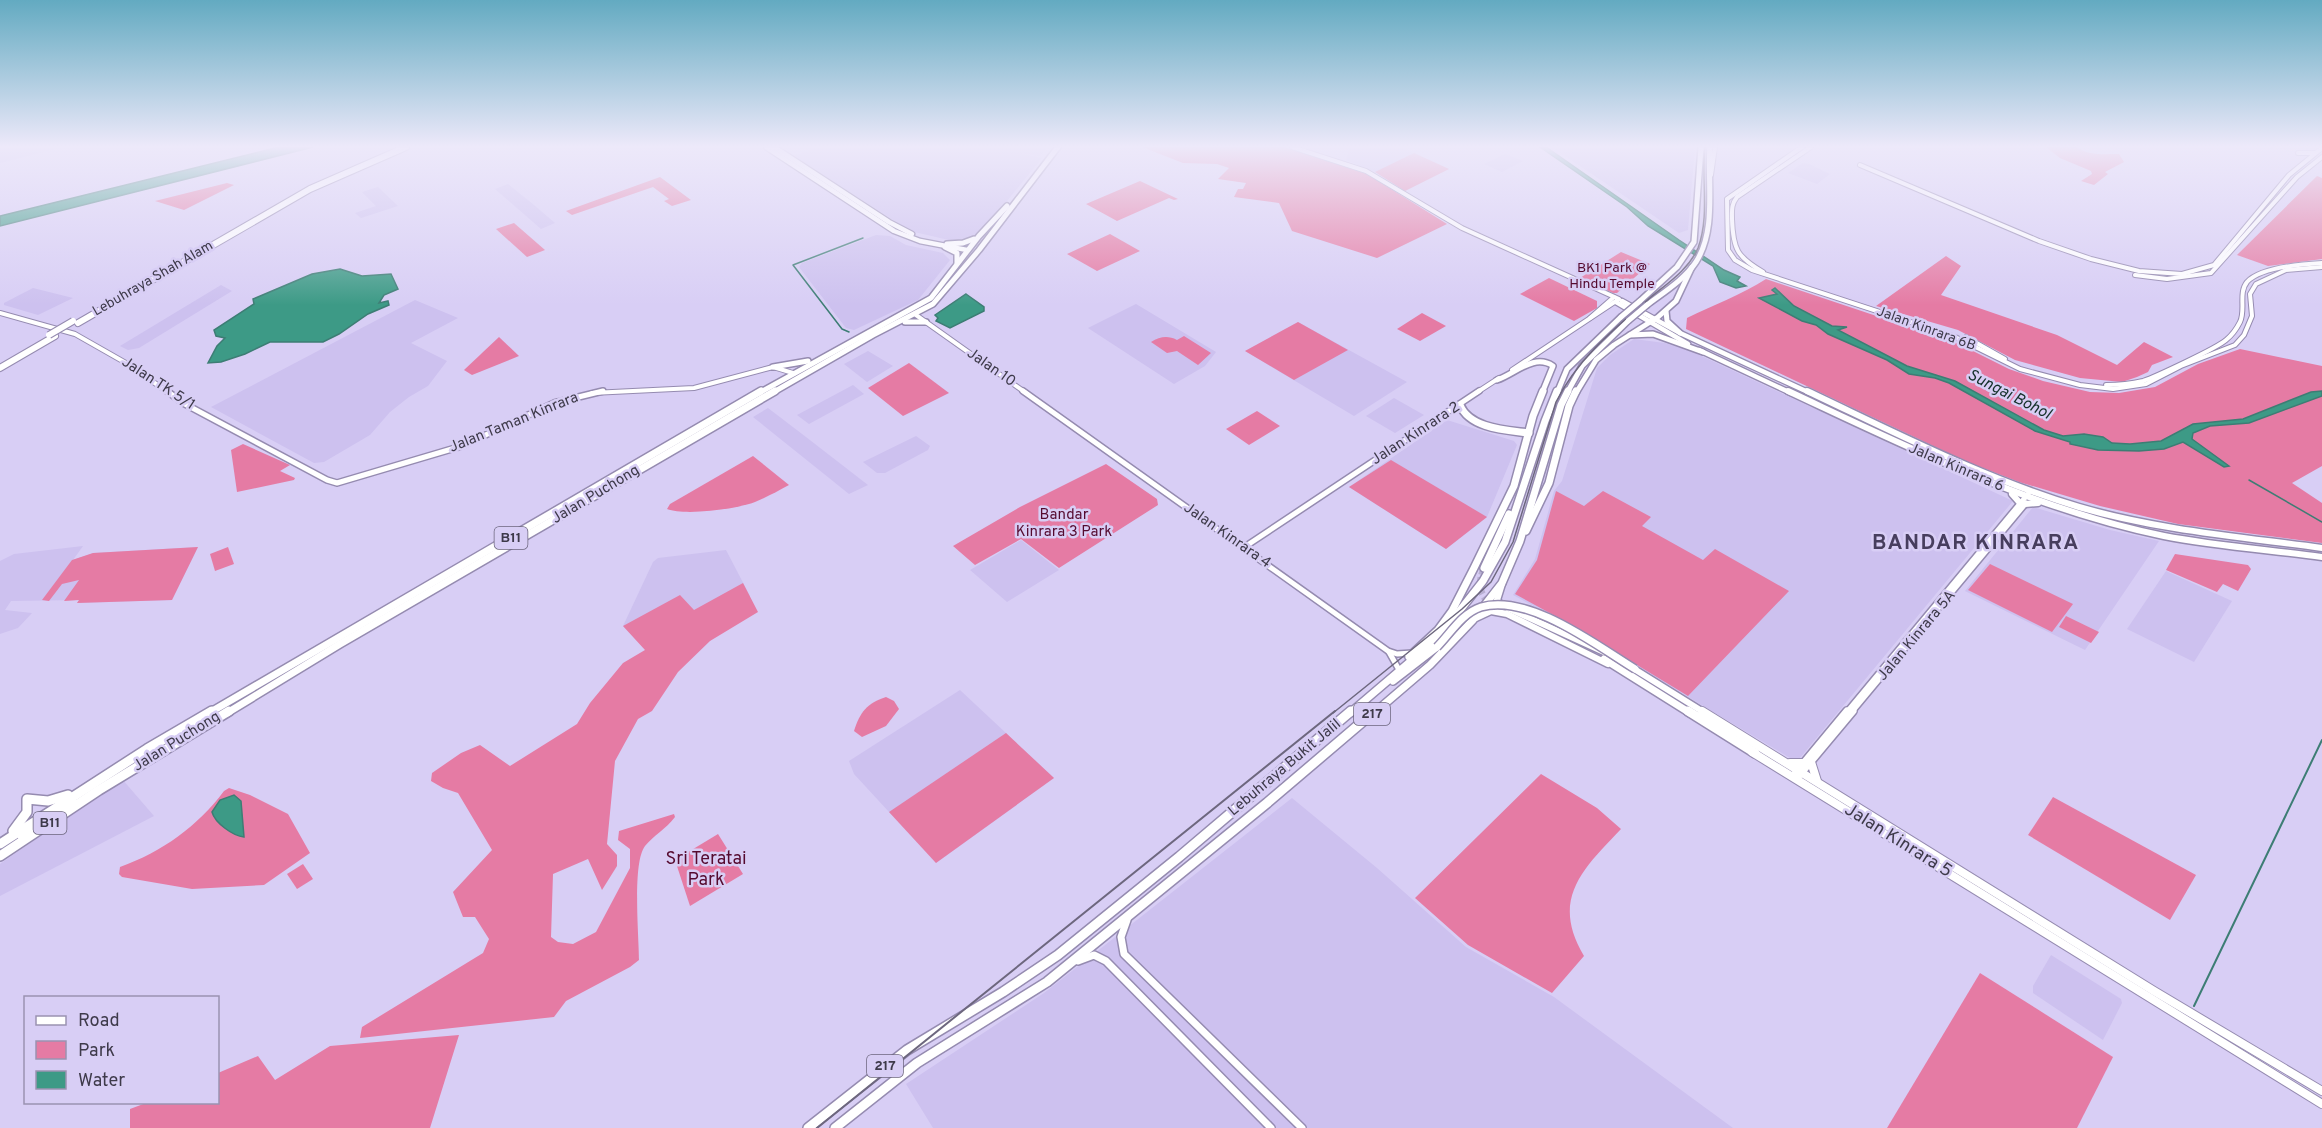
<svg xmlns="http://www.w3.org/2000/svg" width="2322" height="1128" viewBox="0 0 2322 1128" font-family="Overpass,sans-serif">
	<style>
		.built { fill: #cdc1ef }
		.green { fill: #e57ba4 }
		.water { fill: #3d9a86; stroke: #3d7d74; stroke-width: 1.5 }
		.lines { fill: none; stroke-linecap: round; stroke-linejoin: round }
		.stream-far1 { stroke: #3d7d74; stroke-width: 1.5 }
		.stream { stroke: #3d7d74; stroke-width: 2 }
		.trunk-tunnel { stroke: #b9b0d3; stroke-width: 7; stroke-dasharray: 7 3; stroke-linecap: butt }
		.tertiary-far2-casing { stroke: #958bb0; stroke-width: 6 }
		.tertiary-far1-casing { stroke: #958bb0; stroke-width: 8 }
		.tertiary-casing { stroke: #958bb0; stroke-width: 10 }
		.secondary-far2-casing { stroke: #958bb0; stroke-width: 7 }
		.secondary-far1-casing { stroke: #958bb0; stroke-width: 9 }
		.secondary-casing { stroke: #958bb0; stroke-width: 10 }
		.primary-far2-casing { stroke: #958bb0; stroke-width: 8 }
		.primary-far1-casing { stroke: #958bb0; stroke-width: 10 }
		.primary-casing { stroke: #958bb0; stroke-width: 12 }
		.trunk-far2-casing { stroke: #958bb0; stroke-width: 8 }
		.trunk-far1-casing { stroke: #958bb0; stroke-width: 10 }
		.trunk-casing { stroke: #958bb0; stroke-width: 12 }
		.motorway-casing { stroke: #958bb0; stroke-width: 8 }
		.tertiary-far2 { stroke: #fff; stroke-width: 4 }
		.tertiary-far1 { stroke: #fff; stroke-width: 5 }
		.tertiary { stroke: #fff; stroke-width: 7 }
		.secondary-far2 { stroke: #fff; stroke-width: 4.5 }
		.secondary-far1 { stroke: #fff; stroke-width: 6 }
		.secondary { stroke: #fff; stroke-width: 8 }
		.primary-far2 { stroke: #fff; stroke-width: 5 }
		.primary-far1 { stroke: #fff; stroke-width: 7 }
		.primary { stroke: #fff; stroke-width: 9 }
		.trunk-far2 { stroke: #fff; stroke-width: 5 }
		.trunk-far1 { stroke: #fff; stroke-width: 7 }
		.trunk { stroke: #fff; stroke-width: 9 }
		.motorway { stroke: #fff; stroke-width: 6 }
		.tram-far1 { stroke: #6d677e; stroke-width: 1.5 }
		.tram { stroke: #6d677e; stroke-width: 2 }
		.trunk-bridge-far1-casing { stroke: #958bb0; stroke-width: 8; stroke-linecap: butt }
		.trunk-bridge-casing { stroke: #958bb0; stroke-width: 10; stroke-linecap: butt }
		.motorway-bridge-casing { stroke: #958bb0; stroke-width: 8; stroke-linecap: butt }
		.trunk-bridge-far1 { stroke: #fff; stroke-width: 5 }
		.trunk-bridge { stroke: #fff; stroke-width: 7 }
		.motorway-bridge { stroke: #fff; stroke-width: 6 }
		.labels { text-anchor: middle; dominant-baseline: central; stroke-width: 5; stroke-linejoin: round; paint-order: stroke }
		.far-park-label { font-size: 14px; fill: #550a2f; stroke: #d8cef5 }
		.far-street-label { font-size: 14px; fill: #3e3a4a; stroke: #d8cef5 }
		.shield { fill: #d8cef5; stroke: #6c667d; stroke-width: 1.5 }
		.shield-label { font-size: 14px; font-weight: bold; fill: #3e3a4a }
		.street-label { font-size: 15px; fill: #3e3a4a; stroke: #d8cef5 }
		.park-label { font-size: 15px; fill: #550a2f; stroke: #d8cef5 }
		.water-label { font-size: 16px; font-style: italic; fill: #14302a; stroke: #d8cef5 }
		.near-street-label { font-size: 18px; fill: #3e3a4a; stroke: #d8cef5 }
		.near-park-label { font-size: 18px; fill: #550a2f; stroke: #d8cef5 }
		.district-label { font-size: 21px; font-weight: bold; letter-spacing: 1.5px; fill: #473e5e; stroke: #d8cef5 }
	</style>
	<rect width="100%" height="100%" fill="#d8cef5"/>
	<!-- built -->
	<g class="built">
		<polygon points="0,147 64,147 0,163"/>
		<polygon points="818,147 1039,147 1047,148 1040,156 1018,153 1042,158 989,223 974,236 953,241 910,231 794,156"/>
		<polygon points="1350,147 1400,147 1449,169 1405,191 1375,172 1346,160"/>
		<polygon points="1552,147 1695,147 1688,230 1679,233"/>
		<polygon points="1505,154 1523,161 1502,172 1484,164"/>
		<polygon points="1803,163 1809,164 1830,174 1817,184 1788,173"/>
		<polygon points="508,184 534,205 555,223 541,229 495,189"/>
		<polygon points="378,187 398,206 361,218 355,213 376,206 362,192"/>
		<polygon points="876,235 890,236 906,245 943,253 950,260 918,300 854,330 846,328 799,267 802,263"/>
		<polygon points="221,285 232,291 139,348 128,350 120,346"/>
		<polygon points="33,288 73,298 38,315 4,305 4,303"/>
		<polygon points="415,300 458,318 411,343 447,361 428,386 409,397 390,412 370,435 324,462 314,463 211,407"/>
		<polygon points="1136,304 1216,352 1205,366 1174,384 1088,328"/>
		<polygon points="1298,322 1407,382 1354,416 1245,351"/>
		<polygon points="1634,339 1665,343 1693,352 2013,501 1800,758 1790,758 1565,623 1513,595 1535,559 1554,491 1562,481 1597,368 1610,355"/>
		<polygon points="868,351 893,366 867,382 844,364"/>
		<polygon points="853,385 864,394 809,424 797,415"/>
		<polygon points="1394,398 1424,415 1395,433 1366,416"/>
		<polygon points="768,408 806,437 868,485 849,494 753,417"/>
		<polygon points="1447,420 1514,441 1517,445 1487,517 1446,549 1349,487"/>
		<polygon points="916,436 930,446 928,450 885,473 877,473 863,462"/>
		<polygon points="2033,507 2110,530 2159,541 2085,650 1965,591"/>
		<polygon points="1021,540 1059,570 1007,602 970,570"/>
		<polygon points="83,546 73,560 93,553 198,547 172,600 77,603 79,600 11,601 5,610 32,613 18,628 0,634 0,561 14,554"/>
		<polygon points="726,550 750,596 646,650 623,626 653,562 658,558"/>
		<polygon points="2166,571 2232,601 2194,662 2127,629"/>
		<polygon points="960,690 1054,778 936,863 854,774 849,761"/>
		<polygon points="122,779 154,816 0,896 0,864"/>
		<polygon points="1292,798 1377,868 1466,947 1554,997 1733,1128 933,1128 906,1084 1044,993"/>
		<polygon points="2051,955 2121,999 2122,1003 2103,1040 2033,993 2033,986"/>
	</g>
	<!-- green -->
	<g class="green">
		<polygon points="1142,147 1284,147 1367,174 1447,224 1377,258 1292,231 1279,203 1234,197 1238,189 1243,189 1246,183 1218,179 1229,168 1217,164 1183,163"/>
		<path d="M2046 147H2077C2088 156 2105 154 2119 154L2124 162 2105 172 2108 174 2094 185 2081 181 2092 174 2091 171 2060 158Z"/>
		<polygon points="1414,153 1449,169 1405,191 1375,172"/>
		<polygon points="2317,176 2322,178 2322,259 2268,266 2237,255"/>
		<polygon points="660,177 691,200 672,206 664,201 669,199 653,187 572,215 566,211"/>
		<polygon points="1140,181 1178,199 1174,200 1169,198 1117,221 1086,204"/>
		<polygon points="227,183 234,185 184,210 155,201"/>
		<polygon points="514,223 545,250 527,257 496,229"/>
		<polygon points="1110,234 1140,251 1097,271 1067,254"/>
		<polygon points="1621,252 1650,264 1617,293 1613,293 1580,278"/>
		<polygon points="1946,256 1961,266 1941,295 2057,335 2117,365 2144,342 2173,357 2152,365 2148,372 2137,377 2122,382 2080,378 2015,360 1958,330 1876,306"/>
		<polygon points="1549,278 1597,301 1597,308 1574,321 1520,294"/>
		<path d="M1766 279 1957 343 2009 369 2043 381 2090 392 2119 393 2155 387 2198 364 2240 349 2322 366V466L2292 483 2322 503V543L2178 524 2100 506 2019 482 1965 461 1686 329 1687 318C1713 305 1741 295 1766 279Z"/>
		<polygon points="1422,313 1446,326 1420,341 1397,329"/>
		<polygon points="1298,322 1348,350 1294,380 1245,351"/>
		<path d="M1184 336 1211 353 1198 365 1177 351 1167 353 1151 342C1160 337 1167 335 1177 340Z"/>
		<polygon points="499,337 519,356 472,375 464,370"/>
		<polygon points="909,363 949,393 903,416 868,388"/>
		<polygon points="1257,411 1280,426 1249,445 1226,429"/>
		<polygon points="243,444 290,465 280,471 295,478 294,480 237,492 231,450"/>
		<path d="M753 456 789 485C778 491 767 497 755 502 737 509 685 516 667 509L670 504Z"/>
		<polygon points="1391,460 1487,517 1446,549 1349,487"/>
		<polygon points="1106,464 1157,499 1158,505 1059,568 1021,539 975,565 953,546 1020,507"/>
		<polygon points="1556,491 1584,506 1603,491 1651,517 1642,526 1703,560 1715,549 1789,591 1688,696 1568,623 1515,594 1537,560"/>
		<polygon points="198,547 172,600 77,603 79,600 64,601 79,580 62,584 49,601 42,600 72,560 93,553"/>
		<polygon points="228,547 234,564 215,571 210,554"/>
		<polygon points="2175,554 2248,565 2251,569 2238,591 2223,584 2217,592 2166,570"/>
		<polygon points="1990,564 2073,604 2052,632 1968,590"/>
		<path d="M743 583 758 612 710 641 678 672 652 711 638 719 615 761 607 844 617 855V866L602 890 588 859 553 874 551 937 558 942 573 944 596 932 630 868V849L618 840 619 831 674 814 675 817C666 829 653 836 645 846 632 863 639 936 639 960L630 967 566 1001 554 1017 360 1038 362 1027 483 953 489 939 475 917H463L453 892 492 850 458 793 443 788 431 781 432 773 461 753 480 745 510 766 577 724 590 703 623 663 645 650 623 626 680 595 694 610Z"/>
		<polygon points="2066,616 2099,632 2091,643 2059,627"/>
		<path d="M886 697 894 701 899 709 886 726 862 737 854 731C860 712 867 703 886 697Z"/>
		<polygon points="1006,733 1054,778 936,863 889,812"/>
		<path d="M1541 774 1597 808 1621 829C1583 869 1550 899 1584 956L1552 993 1468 945 1415 898Z"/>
		<path d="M229 788 250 795 288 814 310 853 264 885 192 889 122 877 119 874 120 867C162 852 198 826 224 791Z"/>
		<polygon points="2053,797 2196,875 2170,920 2028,835"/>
		<polygon points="718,834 743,874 690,906 675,860"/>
		<polygon points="303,864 313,879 297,889 287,874"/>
		<polygon points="1980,973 2113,1057 2077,1128 1887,1128"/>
		<polygon points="459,1035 430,1128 130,1128 130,1109 146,1103 218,1102 218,1073 258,1056 275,1080 330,1046"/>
	</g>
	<!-- water -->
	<g class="water">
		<polygon points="279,147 313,147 0,226 0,216"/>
		<polygon points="1540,147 1546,147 1679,240 1724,270 1740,277 1737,281 1746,286 1736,288 1720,282 1713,266 1648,226 1627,207"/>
		<polygon points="340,269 362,276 391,274 398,289 384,295 379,303 388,301 389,305 368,314 339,334 323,342 270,342 245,354 221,362 208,363 217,346 225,338 216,336 214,330 254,304 253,299 312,274"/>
		<polygon points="1775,288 1794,306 1832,326 1847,327 1838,330 1907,366 1955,381 2044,430 2063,436 2084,434 2103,437 2112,443 2130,444 2161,441 2193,424 2243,419 2311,392 2322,391 2322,396 2249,423 2210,426 2193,433 2192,439 2229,466 2224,467 2183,442 2164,449 2139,451 2098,450 2070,444 2070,442 2035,431 1949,383 1935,378 1909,374 1887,360 1828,334 1816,325 1802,321 1759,298 1777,294 1772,290"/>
		<polygon points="966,294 984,307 984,311 950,328 936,321 938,318 935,315"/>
		<path d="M234 795 241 801 244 837C233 836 215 823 212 812L220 800Z"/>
	</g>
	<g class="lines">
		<!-- stream-far1 -->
		<g class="stream-far1">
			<polyline points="849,332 842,329 793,265 863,238"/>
			<polyline points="2249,480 2322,522"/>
		</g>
		<!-- stream -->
		<polyline class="stream" points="2194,1006 2322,740"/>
		<!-- trunk-tunnel -->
		<g class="trunk-tunnel">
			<path d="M1484 568C1473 596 1487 603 1510 613"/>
			<polyline points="1525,620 1604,659"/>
		</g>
		<defs>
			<g id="tertiary-far2">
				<polyline points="1292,147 1366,171 1462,228 1619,299 1512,370"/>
				<polyline points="1802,147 1727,199 1728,250 1735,260 1752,270 1953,336 2020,369 2080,385 2113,389 2146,384 2181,366 2235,345 2244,335 2252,316 2250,294 2256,284 2286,270 2322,267"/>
				<polyline points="2298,153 2315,153"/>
				<polyline points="1860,165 2039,241 2091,259 2139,271 2182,274 2214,265 2289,175 2322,148"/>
				<polyline points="1711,175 1715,147"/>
				<path d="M1763 272C1737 257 1733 249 1732 219 1732 210 1731 205 1737 197L1811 147"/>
				<polyline points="2135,275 2167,279 2211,273 2297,177 2322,157"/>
				<polyline points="0,313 75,334 126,363 169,393"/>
				<polyline points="916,315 1026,393"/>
				<polyline points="1590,318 1614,297"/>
				<polyline points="1966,337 2005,359"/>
				<path d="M2106 385C2119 385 2130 384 2143 381 2155 377 2217 348 2226 340 2231 336 2237 328 2240 322 2246 310 2238 293 2247 282 2261 267 2303 264 2322 263"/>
				<polyline points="592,393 694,388 773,367 793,373"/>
				<polyline points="1476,393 1499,378"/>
			</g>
			<g id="tertiary-far1">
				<polyline points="167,391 183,403 327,480 337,483 462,446 554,403 603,391"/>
				<polyline points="1023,391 1388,651 1397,654 1412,653"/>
				<polyline points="1243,548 1479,391"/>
				<polyline points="1389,652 1398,668"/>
				<polyline points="1846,713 2028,494"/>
				<polyline points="1851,713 2026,503"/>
			</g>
			<g id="tertiary">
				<polyline points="1793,776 1847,711"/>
				<polyline points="1797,778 1853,711"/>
				<polyline points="1127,920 1121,937 1124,954 1302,1128"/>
				<polyline points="1078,961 1094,955 1106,961 1271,1128"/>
			</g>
			<g id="secondary-far2">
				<polyline points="766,147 894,231 920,241 967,250"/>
				<polyline points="774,147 889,222 912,234"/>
				<polyline points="1622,301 1680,333 1810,393"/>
				<polyline points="1616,302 1688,344"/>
				<polyline points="1699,350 1791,393"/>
			</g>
			<g id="secondary-far1">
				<path d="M1788 391C1910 448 2032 509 2164 536 2216 546 2270 550 2322 557"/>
				<path d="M1807 391C1896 433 1985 479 2079 507 2158 530 2241 537 2322 548"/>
				<polyline points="2012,494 2020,503"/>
				<polyline points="2025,504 2038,503"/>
				<polyline points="1502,584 1497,600 1501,605 1604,652"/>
				<polyline points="1476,618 1491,611 1507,614 1608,664"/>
				<polyline points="1631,667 1705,713"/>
			</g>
			<g id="secondary">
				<polyline points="1702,711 2154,991 2322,1091"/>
				<polyline points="1752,752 2322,1104"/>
				<polyline points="1811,762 1817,781"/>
				<polyline points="1790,763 1804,763"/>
			</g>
			<g id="primary-far2">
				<polyline points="947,244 963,243 974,239"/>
				<polyline points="945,247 957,253 957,263"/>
				<polyline points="905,322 926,322"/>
				<polyline points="773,367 808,361"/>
				<polyline points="759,393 931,298 979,236 1007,206"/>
				<polyline points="772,393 873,335 933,304 979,250 1058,147"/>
			</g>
			<g id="primary-far1">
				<polyline points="209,713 761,391"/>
				<polyline points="227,713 340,644 775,391"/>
			</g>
			<g id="primary">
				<polyline points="48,814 73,803"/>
				<polyline points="13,831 27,812 27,799 48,801 68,795"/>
				<polyline points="22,836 36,826 42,817"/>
				<polyline points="0,844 147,749 212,711"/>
				<polyline points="0,856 99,790 229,711"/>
			</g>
			<g id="trunk-far2">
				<polyline points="1640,301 1677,267 1694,242 1701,147"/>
				<path d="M1647 305C1664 292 1684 280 1696 262 1717 229 1707 184 1710 147"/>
				<polyline points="1666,311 1667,321 1680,333"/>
				<polyline points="1630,335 1653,334 1703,352"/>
				<path d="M1497 380C1515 374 1534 353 1553 366L1542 393"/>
				<polyline points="1557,393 1567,369 1621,317"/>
				<polyline points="1567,393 1582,366 1628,321"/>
				<polyline points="1576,393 1596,360 1614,345 1658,317 1676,301 1692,267"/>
			</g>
			<g id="trunk-far1">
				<path d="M1460 405C1470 429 1507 430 1529 433"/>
				<polyline points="1526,531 1549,483 1569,406 1576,391"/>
				<polyline points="1484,568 1509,514"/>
				<polyline points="1409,657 1438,630 1452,611 1474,568 1514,486 1533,416 1543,391"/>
				<polyline points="1604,659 1690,713"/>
				<polyline points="1393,681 1437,647"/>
				<polyline points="1350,713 1439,637 1483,581 1505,542 1545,421 1557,391"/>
				<polyline points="1374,713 1430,665 1473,620 1502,583 1520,541 1561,405 1568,391"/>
			</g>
			<g id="trunk">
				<polyline points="1688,711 1755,753"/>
				<polyline points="808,1128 907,1050 1003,992 1058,955 1179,857 1351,711"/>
				<polyline points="835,1128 917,1063 1047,982 1267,803 1375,711"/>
			</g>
			<g id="motorway">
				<polyline points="78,323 310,189 406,147"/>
				<polyline points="0,368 55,336"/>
			</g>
		</defs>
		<!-- tertiary-far2 casing -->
		<use href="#tertiary-far2" class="tertiary-far2-casing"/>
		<!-- tertiary-far1 casing -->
		<use href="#tertiary-far1" class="tertiary-far1-casing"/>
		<!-- tertiary casing -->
		<use href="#tertiary" class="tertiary-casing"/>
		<!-- secondary-far2 casing -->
		<use href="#secondary-far2" class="secondary-far2-casing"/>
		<!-- secondary-far1 casing -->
		<use href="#secondary-far1" class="secondary-far1-casing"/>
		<!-- secondary casing -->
		<use href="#secondary" class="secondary-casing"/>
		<!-- primary-far2 casing -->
		<use href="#primary-far2" class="primary-far2-casing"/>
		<!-- primary-far1 casing -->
		<use href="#primary-far1" class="primary-far1-casing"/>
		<!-- primary casing -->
		<use href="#primary" class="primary-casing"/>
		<!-- trunk-far2 casing -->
		<use href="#trunk-far2" class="trunk-far2-casing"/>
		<!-- trunk-far1 casing -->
		<use href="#trunk-far1" class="trunk-far1-casing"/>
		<!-- trunk casing -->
		<use href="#trunk" class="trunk-casing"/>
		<!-- motorway casing -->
		<use href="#motorway" class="motorway-casing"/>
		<!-- tertiary-far2 -->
		<use href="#tertiary-far2" class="tertiary-far2"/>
		<!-- tertiary-far1 -->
		<use href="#tertiary-far1" class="tertiary-far1"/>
		<!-- tertiary -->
		<use href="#tertiary" class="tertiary"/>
		<!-- secondary-far2 -->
		<use href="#secondary-far2" class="secondary-far2"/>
		<!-- secondary-far1 -->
		<use href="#secondary-far1" class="secondary-far1"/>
		<!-- secondary -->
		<use href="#secondary" class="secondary"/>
		<!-- primary-far2 -->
		<use href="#primary-far2" class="primary-far2"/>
		<!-- primary-far1 -->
		<use href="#primary-far1" class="primary-far1"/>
		<!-- primary -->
		<use href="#primary" class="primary"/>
		<!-- trunk-far2 -->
		<use href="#trunk-far2" class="trunk-far2"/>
		<!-- trunk-far1 -->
		<use href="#trunk-far1" class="trunk-far1"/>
		<!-- trunk -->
		<use href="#trunk" class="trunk"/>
		<!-- motorway -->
		<use href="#motorway" class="motorway"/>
		<!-- tram-far1 -->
		<path class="tram-far1" d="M1333 713 1462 609 1491 582 1513 542 1556 402C1578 358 1614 329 1651 297 1668 283 1689 269 1698 248 1710 216 1701 180 1705 147"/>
		<!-- tram -->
		<polyline class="tram" points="817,1128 1335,711"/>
		<defs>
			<g id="trunk-bridge-far1">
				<polyline points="1621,317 1640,301"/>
				<polyline points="1628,321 1647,305"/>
			</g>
			<path id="trunk-bridge" d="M1437 647C1450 634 1462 613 1481 607 1528 593 1596 645 1635 669"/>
			<polyline id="motorway-bridge" points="49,335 73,321"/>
		</defs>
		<!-- trunk-bridge-far1 casing -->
		<use href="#trunk-bridge-far1" class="trunk-bridge-far1-casing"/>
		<!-- trunk-bridge casing -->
		<use href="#trunk-bridge" class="trunk-bridge-casing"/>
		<!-- motorway-bridge casing -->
		<use href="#motorway-bridge" class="motorway-bridge-casing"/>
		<!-- trunk-bridge-far1 -->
		<use href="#trunk-bridge-far1" class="trunk-bridge-far1"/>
		<!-- trunk-bridge -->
		<use href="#trunk-bridge" class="trunk-bridge"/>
		<!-- motorway-bridge -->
		<use href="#motorway-bridge" class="motorway-bridge"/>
	</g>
	<!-- sky -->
	<linearGradient id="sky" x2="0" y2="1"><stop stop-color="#63aac1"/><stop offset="0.48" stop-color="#ede9fa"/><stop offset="1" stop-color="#ede9fa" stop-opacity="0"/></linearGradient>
	<rect width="2322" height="305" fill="url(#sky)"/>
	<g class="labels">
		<!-- far-park labels -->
		<g class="far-park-label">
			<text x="1612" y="268">BK1 Park @<tspan x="1612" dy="16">Hindu Temple</tspan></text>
		</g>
		<!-- far-street labels -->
		<g class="far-street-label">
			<text transform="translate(153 279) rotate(-30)">Lebuhraya Shah Alam</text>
			<text transform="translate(1926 329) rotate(20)">Jalan Kinrara 6B</text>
		</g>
		<!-- shield labels -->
		<g class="shield">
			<rect x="494.5" y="527" width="33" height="22" rx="4.5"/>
			<rect x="1354" y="703" width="36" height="22" rx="4.5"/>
			<rect x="33.5" y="812" width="33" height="22" rx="4.5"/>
			<rect x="867" y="1055" width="36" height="22" rx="4.5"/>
		</g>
		<g class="shield-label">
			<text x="511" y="538">B11</text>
			<text x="1372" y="714">217</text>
			<text x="50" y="823">B11</text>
			<text x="885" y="1066">217</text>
		</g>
		<!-- street labels -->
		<g class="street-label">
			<text transform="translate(991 368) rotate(35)">Jalan 10</text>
			<text transform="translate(158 384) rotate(33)">Jalan TK 5/1</text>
			<text transform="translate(514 423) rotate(-22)">Jalan Taman Kinrara</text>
			<text transform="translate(1416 434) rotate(-33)">Jalan Kinrara 2</text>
			<text transform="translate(1956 468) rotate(23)">Jalan Kinrara 6</text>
			<text transform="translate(596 495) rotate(-31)">Jalan Puchong</text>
			<text transform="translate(1227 536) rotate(35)">Jalan Kinrara 4</text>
			<text transform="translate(1917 636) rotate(-50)">Jalan Kinrara 5A</text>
			<text transform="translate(177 742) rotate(-32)">Jalan Puchong</text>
			<text transform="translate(1285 768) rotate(-40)">Lebuhraya Bukit Jalil</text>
		</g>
		<!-- park labels -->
		<g class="park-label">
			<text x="1064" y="515">Bandar<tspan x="1064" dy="17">Kinrara 3 Park</tspan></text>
		</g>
		<!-- water labels -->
		<g class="water-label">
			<text transform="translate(2009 395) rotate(27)">Sungai Bohol</text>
		</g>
		<!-- near-street labels -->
		<g class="near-street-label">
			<text transform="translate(1898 841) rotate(32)">Jalan Kinrara 5</text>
		</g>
		<!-- near-park labels -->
		<g class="near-park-label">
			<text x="706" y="859">Sri Teratai<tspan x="706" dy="21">Park</tspan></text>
		</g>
		<!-- district labels -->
		<g class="district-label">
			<text x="1976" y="543">BANDAR KINRARA</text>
		</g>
	</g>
	<!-- legend -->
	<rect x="24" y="996" width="195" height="108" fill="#d8cef5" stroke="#9a93b1" stroke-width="1.5"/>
	<rect x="36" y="1016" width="30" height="9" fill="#ffffff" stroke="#9a93b1" stroke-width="1.5"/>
	<text x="78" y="1026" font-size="18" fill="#3e3a4a">Road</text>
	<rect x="36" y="1041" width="30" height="18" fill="#e57ba4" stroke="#9a93b1" stroke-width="1.5"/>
	<text x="78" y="1056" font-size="18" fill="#3e3a4a">Park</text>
	<rect x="36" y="1071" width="30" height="18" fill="#3d9a86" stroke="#9a93b1" stroke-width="1.5"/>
	<text x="78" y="1086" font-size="18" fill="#3e3a4a">Water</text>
</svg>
